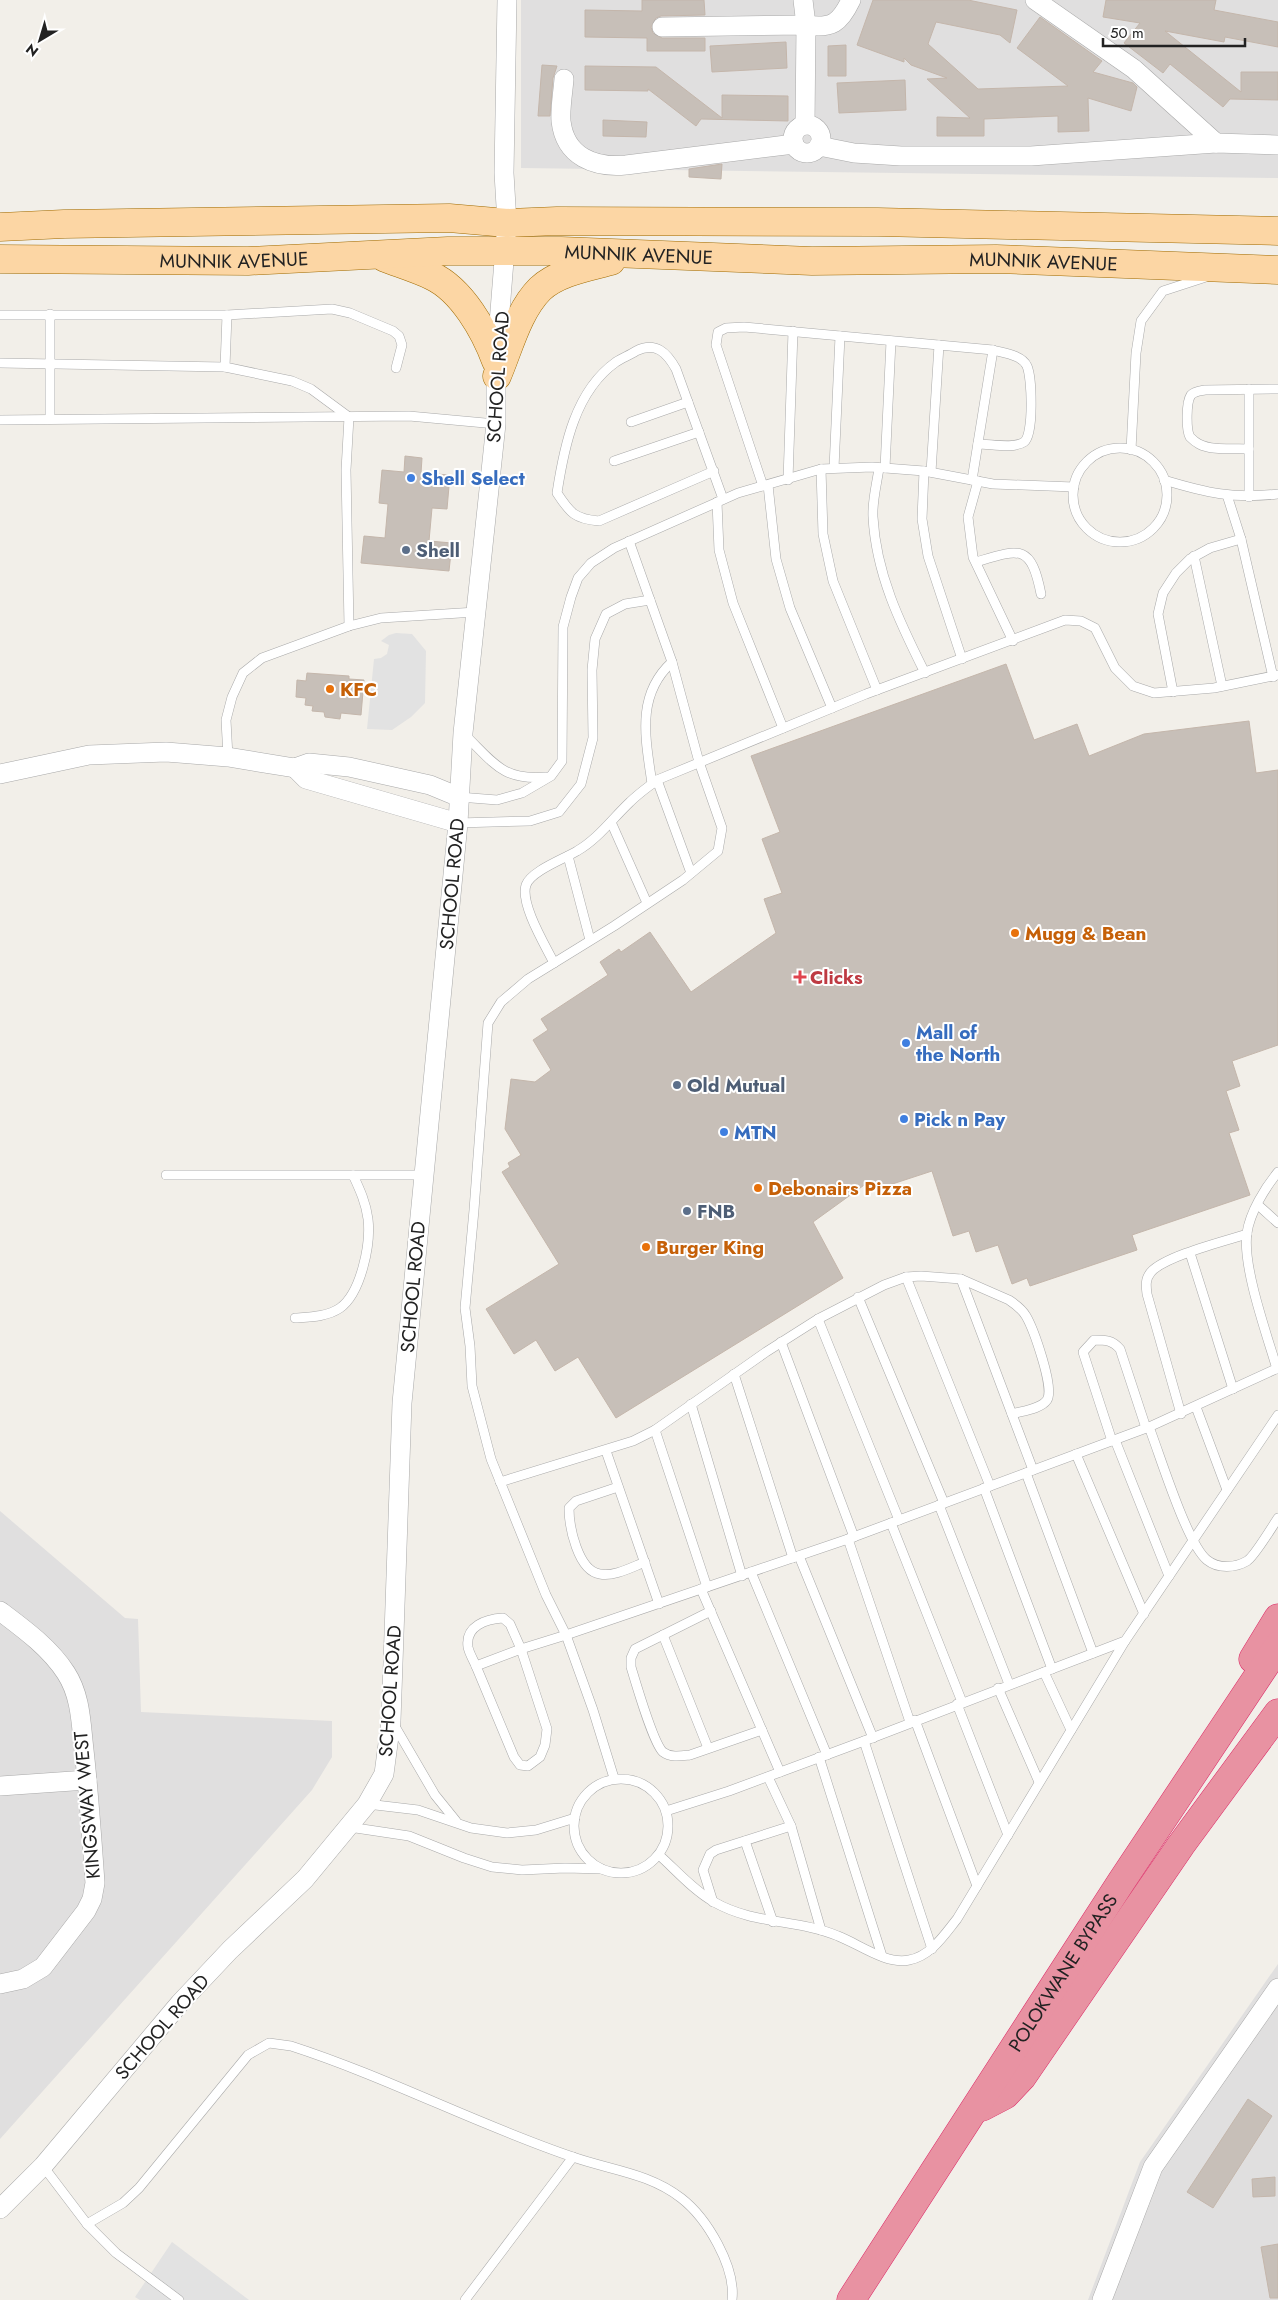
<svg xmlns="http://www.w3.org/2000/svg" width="1278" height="2300" viewBox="0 0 1278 2300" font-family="Jost,sans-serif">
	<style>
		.residential { fill: #e0dfdf }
		.parking { fill: #e2e2e2 }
		.building { fill: #c7bfb8; stroke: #c4b6ab }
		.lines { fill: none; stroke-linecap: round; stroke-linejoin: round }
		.service-casing { stroke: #a9a9a9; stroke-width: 10 }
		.minor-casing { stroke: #a9a9a9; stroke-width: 20 }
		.primary-casing { stroke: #a06b00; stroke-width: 29 }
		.motorway-casing { stroke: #dc2a67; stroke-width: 29 }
		.service { stroke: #fff; stroke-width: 9 }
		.minor { stroke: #fff; stroke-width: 19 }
		.primary { stroke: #fcd6a4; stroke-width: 28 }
		.motorway { stroke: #e892a2; stroke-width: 28 }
		.shop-dot { fill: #3f7fe0; stroke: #fff; stroke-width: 2 }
		.service-dot { fill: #5c6f8a; stroke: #fff; stroke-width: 2 }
		.food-dot { fill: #e8710a; stroke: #fff; stroke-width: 2 }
		.health-dot { fill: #e0444e; stroke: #fff; stroke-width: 2 }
		.labels { text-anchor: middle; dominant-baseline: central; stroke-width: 4; stroke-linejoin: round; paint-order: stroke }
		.street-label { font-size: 19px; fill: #222; stroke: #fff }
		.shop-label { font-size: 19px; font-weight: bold; fill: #366cbe; stroke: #fff; text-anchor: start }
		.service-label { font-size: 19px; font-weight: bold; fill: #4e5e75; stroke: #fff; text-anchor: start }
		.food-label { font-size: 19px; font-weight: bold; fill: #c56008; stroke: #fff; text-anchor: start }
		.health-label { font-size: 19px; font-weight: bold; fill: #be3a42; stroke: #fff; text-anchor: start }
	</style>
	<rect width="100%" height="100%" fill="#f2efe9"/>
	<!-- residential -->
	<g class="residential">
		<polygon points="521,0 1278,0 1278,178 521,168"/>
		<polygon points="0,1511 125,1618 138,1619 141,1712 332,1721 332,1757 312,1790 0,2139"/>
		<polygon points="1278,1964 1278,2300 1088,2300 1140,2162"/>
	</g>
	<!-- parking -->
	<g class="parking">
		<polygon points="396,633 412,634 426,651 425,703 411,717 392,730 367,729 374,659 381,658 387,654 389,645 381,641 389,635"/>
		<polygon points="172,2242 249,2300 140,2300 135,2297"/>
	</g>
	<!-- building -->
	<g class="building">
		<polygon points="642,0 704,0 705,15 661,16 656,18 651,27 653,33 662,38 705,38 705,51 647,51 647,38 585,37 585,10 642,11"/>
		<polygon points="873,0 968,0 1017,10 1010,43 1000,35 936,22 928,44 978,89 1068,86 1017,48 1040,17 1102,61 1093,72 1133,83 1137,87 1131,111 1088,98 1089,131 1058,132 1058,116 984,119 984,136 937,136 937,117 970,118 927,79 947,78 911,65 904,58 904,62 857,45"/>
		<polygon points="1106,0 1216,0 1214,10 1278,22 1278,47 1225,37 1224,42 1165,31 1241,92 1241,72 1278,72 1278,100 1230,99 1223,107 1170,64 1163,73 1124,43 1140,23 1103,17"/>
		<polygon points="786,42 787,68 712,72 710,46"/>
		<polygon points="846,45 846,76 828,76 828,46"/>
		<polygon points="542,65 557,66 553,78 550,116 538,116"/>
		<polygon points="585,66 656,67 722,118 722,95 788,96 788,121 701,119 696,126 648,89 648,91 585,90"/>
		<polygon points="905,80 906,110 839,113 837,83"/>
		<polygon points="603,120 647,122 646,137 603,136"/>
		<polygon points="722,164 721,179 689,177 689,169"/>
		<polygon points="405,456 422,458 421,473 450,475 447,509 432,508 429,541 452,543 449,571 361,563 364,536 385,538 388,504 379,503 382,470 404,472"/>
		<polygon points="1006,664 1034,740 1077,724 1089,756 1144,734 1249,721 1256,773 1278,770 1278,1045 1232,1061 1240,1086 1226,1091 1239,1130 1229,1133 1250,1195 1132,1235 1137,1250 1030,1286 1027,1278 1012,1284 998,1245 976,1252 969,1231 953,1236 932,1171 871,1191 867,1183 813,1222 843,1278 616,1418 578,1357 555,1371 536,1340 514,1354 486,1309 559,1264 502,1172 510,1167 508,1163 521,1155 505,1129 511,1079 535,1082 551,1070 533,1040 548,1030 541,1019 608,975 600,962 619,949 621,952 650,932 691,992 776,933 764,899 782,893 762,839 780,832 751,756"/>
		<polygon points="307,673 349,676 349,679 364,680 361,715 341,713 340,719 325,717 324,712 312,711 313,706 305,705 306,698 296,697 297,680 306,681"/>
		<polygon points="1248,2099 1272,2116 1213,2208 1187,2192"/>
		<polygon points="1275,2177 1275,2196 1253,2197 1252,2179"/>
		<polygon points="1278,2244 1278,2298 1270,2298 1261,2247"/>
	</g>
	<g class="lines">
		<defs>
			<g id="service">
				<polyline points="0,315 227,315 332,309 350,313 393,331 399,336 402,345 396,368"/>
				<polyline points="227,315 225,367 292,381 311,389 349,417 346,470 349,626"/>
				<polyline points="0,363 225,367"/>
				<polyline points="1249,389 1249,497"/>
				<polyline points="50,419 50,314"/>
				<polyline points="0,420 409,416 496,424"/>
				<polyline points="631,422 688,402"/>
				<circle cx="1120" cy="495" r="47"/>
				<path d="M1249 449C1234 448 1212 451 1199 444 1197 443 1192 439 1190 437 1186 430 1186 402 1191 395 1195 391 1200 391 1205 390L1278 389"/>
				<polyline points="1131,450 1136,353 1141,321 1163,291 1206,277"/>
				<polyline points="614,461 699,432"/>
				<polyline points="834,468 840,336"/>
				<path d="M879 468C877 483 872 501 873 517 876 574 900 623 925 673"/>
				<polyline points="885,468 891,341"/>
				<polyline points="821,469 823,534 833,581 877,690"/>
				<path d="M714 471 599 521C575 519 570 513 557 493 564 447 575 391 616 362 622 358 630 355 636 351 656 341 667 353 676 369L723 499"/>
				<polyline points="924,471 922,519 928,556 962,659"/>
				<polyline points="931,472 939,345"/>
				<polyline points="788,480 793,331"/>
				<polyline points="972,480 993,350"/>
				<path d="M1164 480C1207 493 1233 499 1278 494"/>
				<polyline points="978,481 968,517 973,557 1013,641"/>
				<polyline points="768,485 776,559 790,608 832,708"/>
				<path d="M763 486 716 345 718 332 726 328 744 327 993 350C1004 353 1022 355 1027 366 1032 378 1034 435 1024 442 1014 449 991 444 978 444"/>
				<polyline points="1227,495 1241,539 1273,677"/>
				<polyline points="717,502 719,550 733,603 783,728"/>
				<polyline points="1194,556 1222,686"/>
				<path d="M976 562C1019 549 1031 543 1041 594"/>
				<polyline points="1173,692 1158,614 1163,593 1176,573 1190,559 1210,548 1241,539"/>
				<path d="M465 735C494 763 503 781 546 777"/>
				<polyline points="228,757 226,720 232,697 243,673 262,658 349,626 381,618 476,612"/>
				<polyline points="657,780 691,873"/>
				<path d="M652 784C646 740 635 696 672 662"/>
				<polyline points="459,797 497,800 522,793 551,776 562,761 563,627 571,597 578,578 591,563 614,548 738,493 821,469 872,467 924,471 993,484 1074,487"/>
				<polyline points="611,822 647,903"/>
				<polyline points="458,823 530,821 559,812 581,784 593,738 592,670 595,639 606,614 625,604 650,600"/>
				<polyline points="568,856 590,940"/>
				<path d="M554 963C545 945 520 904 526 885 531 871 564 859 577 851 598 839 612 819 630 802 638 794 648 787 657 780L866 694 1065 620 1081 621 1095 628 1115 668 1133 686 1154 693 1214 688 1278 675"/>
				<polyline points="166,1175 424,1175"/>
				<polyline points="1258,1205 1278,1223"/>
				<polyline points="1190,1253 1233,1389"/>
				<polyline points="906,1277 990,1486"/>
				<polyline points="961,1279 1033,1470"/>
				<polyline points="858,1297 944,1503"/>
				<path d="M295 1318C309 1317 327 1317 340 1308 361 1293 371 1244 368 1219 366 1203 360 1190 353 1175"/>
				<polyline points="818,1319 899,1520"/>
				<polyline points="781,1342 854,1537"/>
				<path d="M1277 1369C1267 1335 1242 1266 1247 1233 1250 1212 1265 1188 1278 1172"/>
				<polyline points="734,1374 793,1558"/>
				<polyline points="691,1404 742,1576"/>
				<polyline points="1196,1407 1227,1490"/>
				<path d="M1181 1414 1147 1294C1146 1286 1145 1279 1151 1272 1165 1256 1225 1241 1247 1234"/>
				<path d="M1149 1427C1160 1455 1187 1544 1207 1560 1218 1569 1235 1568 1247 1561 1254 1557 1272 1527 1278 1518"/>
				<polyline points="655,1430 707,1587"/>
				<polyline points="1115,1440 1169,1576"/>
				<path d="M1112 1441 1083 1352 1094 1340C1106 1340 1112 1340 1120 1349L1146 1428"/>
				<polyline points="606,1451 659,1604"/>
				<polyline points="1076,1454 1144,1614"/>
				<polyline points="1026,1473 1093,1653"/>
				<path d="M500 1482 633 1441 655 1430 766 1352 818 1319 884 1285 906 1277 921 1276 961 1279 1009 1300C1015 1304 1022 1309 1026 1316 1033 1328 1055 1388 1047 1400 1041 1409 1022 1411 1012 1414"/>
				<path d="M618 1487 576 1501 569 1508C569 1527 578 1571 600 1574 614 1577 632 1567 645 1562"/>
				<polyline points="984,1488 1052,1669"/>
				<polyline points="939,1505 1009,1684"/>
				<polyline points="891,1523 962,1702"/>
				<polyline points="848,1539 910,1722"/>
				<polyline points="799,1556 873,1738"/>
				<polyline points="751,1572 827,1755"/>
				<polyline points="701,1589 780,1772"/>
				<path d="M711 1611 635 1649 631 1658V1667C636 1683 653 1743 663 1752 671 1758 681 1756 690 1755L762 1730"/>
				<polyline points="663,1635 708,1748"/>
				<polygon points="521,1649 547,1729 545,1745 540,1757 528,1766 520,1765 514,1757 476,1666"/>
				<path d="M476 1666C474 1661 469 1653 468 1647 465 1626 486 1619 503 1618L510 1624 521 1649 566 1635 848 1539 1149 1427 1278 1368"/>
				<polyline points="1044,1672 1071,1730"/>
				<polyline points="998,1688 1039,1782"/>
				<polyline points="957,1704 1008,1835"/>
				<polyline points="915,1720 977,1886"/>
				<polyline points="393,1723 435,1795 456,1821"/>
				<polyline points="864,1741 932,1949"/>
				<polyline points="819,1757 882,1956"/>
				<polyline points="768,1777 791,1826 821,1930"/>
				<polyline points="614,1778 593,1710 566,1635 546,1595 491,1459 472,1386 470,1346 465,1308 474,1210 488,1023 501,1002 528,979 614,926 683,880 718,851 722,828 699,762 672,662 629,541"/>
				<circle cx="621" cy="1826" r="47"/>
				<polyline points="367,1804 418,1810 471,1828 507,1833 536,1830 575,1818"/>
				<polyline points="666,1811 729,1791 864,1741 1125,1641 1278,1415"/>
				<polyline points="349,1827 409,1836 464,1858 492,1867 522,1870 565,1868 602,1869"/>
				<polyline points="745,1841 773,1922"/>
				<path d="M659 1855C676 1870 693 1890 714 1902 754 1925 798 1919 838 1936 859 1944 886 1965 909 1960 931 1956 944 1935 957 1919L1125 1641"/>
				<polyline points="713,1902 703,1870 710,1854 716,1850 791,1826"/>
				<path d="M43 2166 87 2224 123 2203 139 2188 248 2055 269 2043 291 2046C387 2077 478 2125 573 2157 610 2170 649 2173 681 2198 707 2218 736 2267 732 2300"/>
				<polyline points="87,2224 116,2253 179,2300"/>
				<polyline points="465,2300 573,2157"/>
			</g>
			<g id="minor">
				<polyline points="803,0 806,25 805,125"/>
				<polyline points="1035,0 1134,69 1216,143"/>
				<path d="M662 27 806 25C832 29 840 23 851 0"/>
				<path d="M564 79C563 92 560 108 561 121 565 157 595 168 626 165L794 144"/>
				<circle cx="807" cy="139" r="14"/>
				<polyline points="819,146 854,153 901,156 1031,156 1216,143 1278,145"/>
				<polyline points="295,768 306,779 458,823"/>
				<polyline points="0,774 89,755 166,752 228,757 295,768 309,763 349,767 430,785 459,797"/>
				<path d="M0 1611C24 1629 50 1648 66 1673 81 1696 81 1724 84 1750 89 1795 92 1839 95 1883L92 1899 86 1911 43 1967 23 1979 0 1984"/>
				<polyline points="0,1786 87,1780"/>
				<polyline points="0,2209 43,2166 180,2003 230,1950 305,1879 367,1804 384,1774 391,1721 402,1403 458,823 463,733 496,424 496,361 507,223 504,173 507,0"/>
				<polyline points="1102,2300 1153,2167 1278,1988"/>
			</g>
			<g id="primary">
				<polyline points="0,227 64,224 449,218 507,223 557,221 878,222 1278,231"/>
				<path d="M385 258C401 264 417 269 432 276 462 290 485 331 496 361"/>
				<path id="s1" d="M0 259 248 261 448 251H561L812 261 996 259 1278 270"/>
				<path d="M497 376C509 348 518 311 540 289 558 272 589 267 611 261"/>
			</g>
			<g id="motorway">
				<polyline points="1253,1659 1278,1618"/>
				<polyline points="982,2107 1005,2095 1022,2077 1181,1845 1278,1713"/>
				<path id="s2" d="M851 2300 1121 1882 1278 1646"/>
			</g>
		</defs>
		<!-- service casing -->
		<use href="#service" class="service-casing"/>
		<!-- minor casing -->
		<use href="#minor" class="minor-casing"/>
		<!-- primary casing -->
		<use href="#primary" class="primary-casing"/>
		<!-- motorway casing -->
		<use href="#motorway" class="motorway-casing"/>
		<!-- service -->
		<use href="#service" class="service"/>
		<!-- minor -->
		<use href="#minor" class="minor"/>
		<!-- primary -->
		<use href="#primary" class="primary"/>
		<!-- motorway -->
		<use href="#motorway" class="motorway"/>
	</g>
	<!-- markers -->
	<g class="shop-dot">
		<circle cx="411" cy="478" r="5"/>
		<circle cx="906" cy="1043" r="5"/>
		<circle cx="904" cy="1119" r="5"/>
		<circle cx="724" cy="1132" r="5"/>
	</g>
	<g class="service-dot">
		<circle cx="406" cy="550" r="5"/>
		<circle cx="677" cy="1085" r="5"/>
		<circle cx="687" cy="1211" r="5"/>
	</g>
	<g class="food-dot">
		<circle cx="330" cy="689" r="5"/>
		<circle cx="1015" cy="933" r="5"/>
		<circle cx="758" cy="1188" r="5"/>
		<circle cx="646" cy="1247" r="5"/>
	</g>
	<path class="health-dot" d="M797.5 969.5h5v5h5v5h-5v5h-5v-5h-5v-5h5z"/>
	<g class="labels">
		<!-- street labels -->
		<g class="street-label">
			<text stroke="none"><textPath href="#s1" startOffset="639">MUNNIK AVENUE</textPath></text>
			<text stroke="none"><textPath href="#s1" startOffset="234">MUNNIK AVENUE</textPath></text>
			<text stroke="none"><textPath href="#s1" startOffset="1044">MUNNIK AVENUE</textPath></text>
			<text transform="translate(498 377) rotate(-86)">SCHOOL ROAD</text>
			<text transform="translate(452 884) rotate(-85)">SCHOOL ROAD</text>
			<text transform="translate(413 1287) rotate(-85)">SCHOOL ROAD</text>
			<text transform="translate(390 1691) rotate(-86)">SCHOOL ROAD</text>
			<text transform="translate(87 1805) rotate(-95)">KINGSWAY WEST</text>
			<text stroke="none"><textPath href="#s2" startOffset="390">POLOKWANE BYPASS</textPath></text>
			<text transform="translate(162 2027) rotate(-49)">SCHOOL ROAD</text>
		</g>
		<!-- shop labels -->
		<g class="shop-label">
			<text x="421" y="478">Shell Select</text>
			<text x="916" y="1032">Mall of<tspan x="916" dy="22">the North</tspan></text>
			<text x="914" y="1119">Pick n Pay</text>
			<text x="734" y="1132">MTN</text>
		</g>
		<!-- service labels -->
		<g class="service-label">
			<text x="416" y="550">Shell</text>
			<text x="687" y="1085">Old Mutual</text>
			<text x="697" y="1211">FNB</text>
		</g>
		<!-- food labels -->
		<g class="food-label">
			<text x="340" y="689">KFC</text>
			<text x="1025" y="933">Mugg &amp; Bean</text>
			<text x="768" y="1188">Debonairs Pizza</text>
			<text x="656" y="1247">Burger King</text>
		</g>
		<!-- health labels -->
		<g class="health-label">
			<text x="810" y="977">Clicks</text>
		</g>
	</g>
	<!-- north arrow -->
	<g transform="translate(40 40) rotate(218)" stroke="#ffffff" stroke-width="4" paint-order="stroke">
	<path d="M0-4L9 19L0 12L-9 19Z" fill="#222222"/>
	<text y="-8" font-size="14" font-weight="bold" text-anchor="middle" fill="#222222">N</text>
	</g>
	<!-- scale -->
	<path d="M1103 38v8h142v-8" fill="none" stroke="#222222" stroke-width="2.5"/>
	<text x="1110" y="38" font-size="15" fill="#222222" stroke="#ffffff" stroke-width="4" paint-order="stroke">50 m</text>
</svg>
